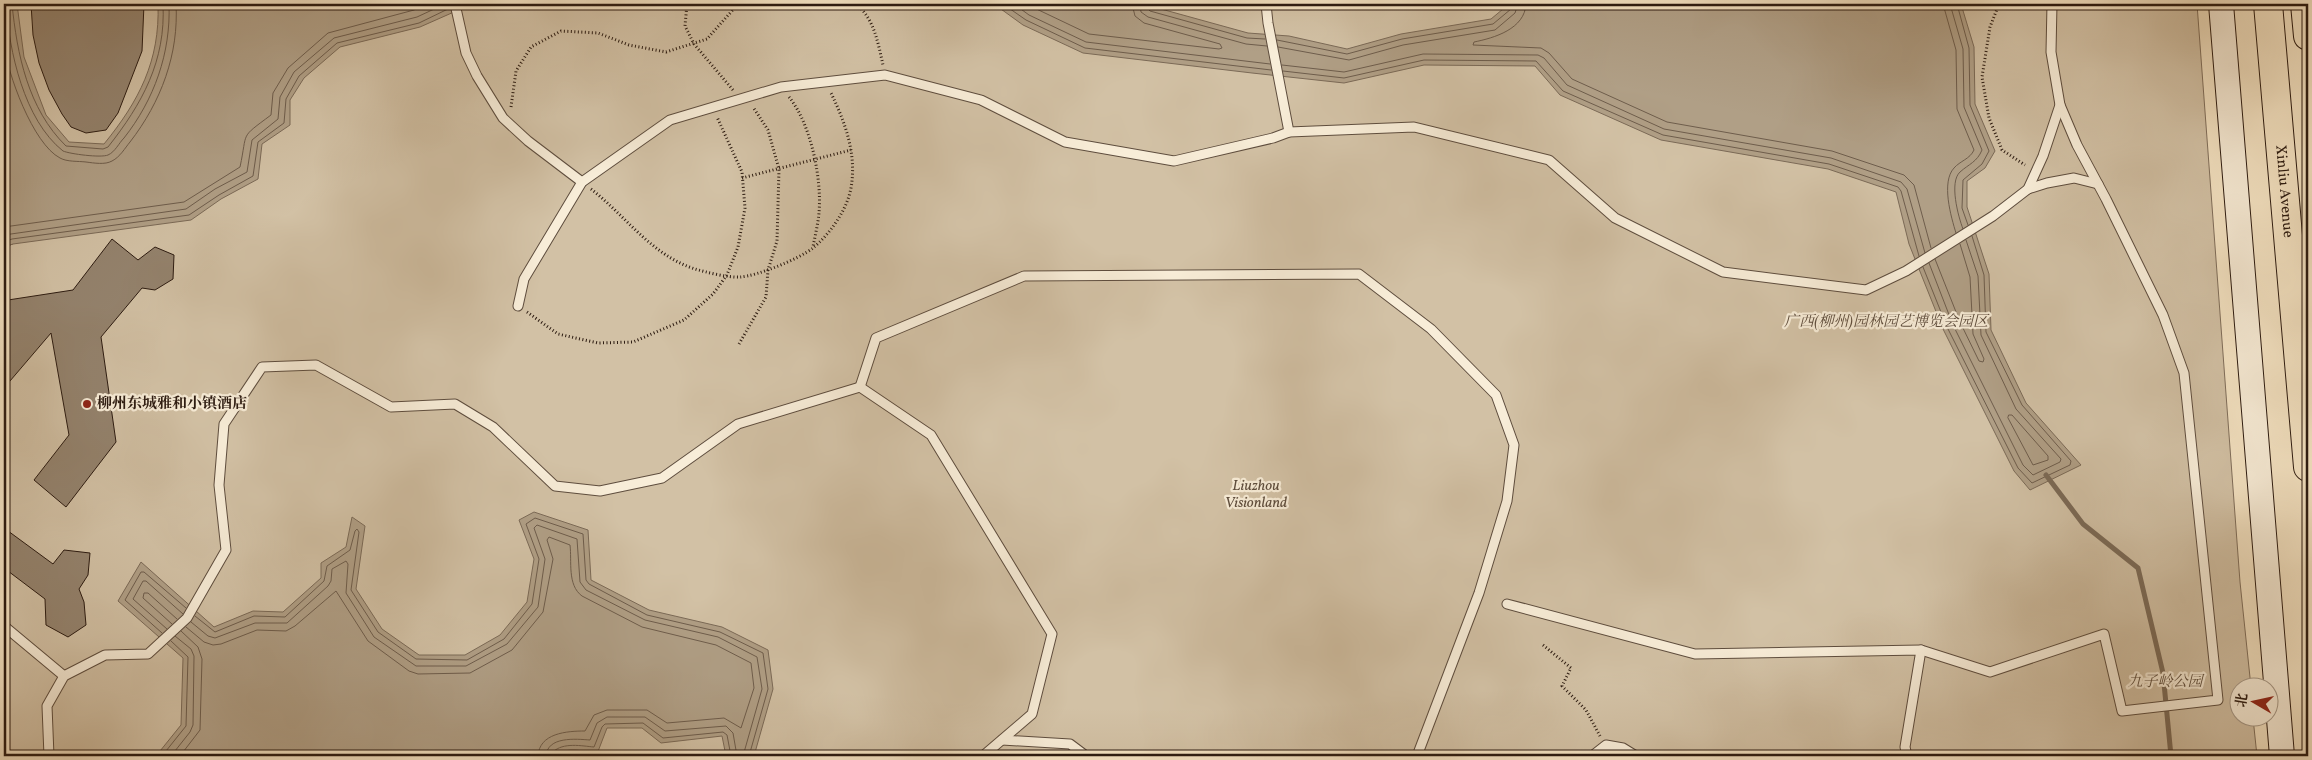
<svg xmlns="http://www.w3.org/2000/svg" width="2312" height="760" viewBox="0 0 2312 760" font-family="Vollkorn,'Noto Serif SC',serif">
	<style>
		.green { fill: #d2c1a5; stroke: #7f6e5b }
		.water { fill: #b09f86; stroke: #7b6a57 }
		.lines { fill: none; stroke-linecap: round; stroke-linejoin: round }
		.shore { stroke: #6e5d4c; stroke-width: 1 }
		.stream { stroke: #7b6a57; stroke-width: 5 }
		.building { fill: #94836e; stroke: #2c1b11 }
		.lane-casing { stroke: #5e4d3e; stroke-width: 11 }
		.secondary-casing { stroke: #2c1b11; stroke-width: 26 }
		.highway-casing { stroke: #2c1b11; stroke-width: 30 }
		.path { stroke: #2c1b11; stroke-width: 3; stroke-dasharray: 1 2.5; stroke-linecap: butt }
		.lane { stroke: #f8edd8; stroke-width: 9 }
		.secondary { stroke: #f8edd8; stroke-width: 24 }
		.highway { stroke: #f4e3c3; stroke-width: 28 }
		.poi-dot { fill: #8f2418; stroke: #f8edd8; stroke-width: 2 }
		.labels { text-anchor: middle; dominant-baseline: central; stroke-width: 4.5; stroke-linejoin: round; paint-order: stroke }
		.street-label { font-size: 15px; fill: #2c1b11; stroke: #f8edd8 }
		.park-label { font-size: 15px; font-style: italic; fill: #5e4d3d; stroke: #f8edd8 }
		.poi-label { font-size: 15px; font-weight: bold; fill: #2c1b11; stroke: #f8edd8; text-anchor: start }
	</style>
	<rect width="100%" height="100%" fill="#f4e3c3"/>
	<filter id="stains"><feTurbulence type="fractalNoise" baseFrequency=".004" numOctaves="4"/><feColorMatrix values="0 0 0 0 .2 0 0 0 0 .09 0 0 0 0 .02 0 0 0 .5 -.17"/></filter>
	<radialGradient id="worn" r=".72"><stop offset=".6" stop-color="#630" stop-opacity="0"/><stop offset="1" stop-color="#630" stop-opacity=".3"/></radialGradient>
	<!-- green -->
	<polygon class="green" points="4,4 2197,4 2240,582 2251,687 2240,688 2240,718 2253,718 2257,756 4,756 4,247 13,244 4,160"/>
	<!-- water -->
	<g class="water">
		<path d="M4 4H17L24 57 46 115 69 142 104 144C139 101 160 61 158 4H472L420 27 340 47 304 78 290 100V125L262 144 258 179 221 199 191 220 13 244 4 247Z"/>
		<polygon points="994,4 1143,4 1248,33 1289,36 1347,49 1401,34 1491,19 1509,4 1961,4 1974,47 1975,104 1995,151 1985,168 1967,181 1967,207 1989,274 1991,330 2026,403 2081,465 2030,490 2014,471 1943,329 1909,244 1896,192 1828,169 1661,140 1560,95 1535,66 1424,65 1344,83 1252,73 1083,53 1023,25"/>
		<path d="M534 512 588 530 591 580 649 610 722 627 768 650 773 689 754 756H726L722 736 661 743 642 728H607L597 754C585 751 565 746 556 756H156L181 725 183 658 118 601 141 562 214 627 253 611 283 612 321 578V563L346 547 352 517 365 526 356 589 382 629 419 655H465L500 635 527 602 534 559 519 520Z"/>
	</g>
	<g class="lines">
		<!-- shore -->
		<g class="shore">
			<path d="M6 4C9 51 24 120 63 151 70 154 101 158 108 155 115 152 119 143 124 138 154 100 171 53 169 4"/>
			<path d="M12 4C17 54 28 109 66 146L103 149 108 147C142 104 166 61 163 4"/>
			<polyline points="1003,4 1026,20 1085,48 1271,70"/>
			<polyline points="1014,4 1029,15 1086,42 1270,64"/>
			<polyline points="1026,4 1089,34 1219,49 1222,48 1220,44 1144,23 1135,16 1132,4"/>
			<polyline points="1140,4 1141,12 1148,17 1246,44 1267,46"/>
			<polyline points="1146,4 1147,8 1150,11 1247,38 1265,39"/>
			<path d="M1526 4C1525 29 1494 38 1474 42L1473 45 1541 48 1549 53 1572 79 1667 122 1832 151 1904 175 1914 185 1931 248"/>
			<path d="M1943 4 1956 50 1957 109 1974 150C1970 159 1960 161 1954 168 1941 182 1951 217 1956 233"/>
			<path d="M1950 4 1963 49 1964 107 1982 150C1977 162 1969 164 1960 172 1949 182 1958 216 1963 229"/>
			<polyline points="1957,4 1969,48 1970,105 1989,151 1982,164 1963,180 1962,208 1968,225"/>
			<polyline points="1277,40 1347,54 1402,39 1493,24 1511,9 1512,4"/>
			<path d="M4 44C7 73 33 144 60 158 67 162 78 161 86 162 94 163 105 165 112 161 120 157 125 148 130 142 161 102 179 54 176 4"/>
			<polyline points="1278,47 1349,60 1403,45 1495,30 1515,13 1518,4"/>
			<polyline points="1282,65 1344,72 1423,54 1538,55 1544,58 1567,85 1664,129 1831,158 1901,182 1907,189 1925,253"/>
			<polyline points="1283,71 1344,78 1424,60 1536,61 1563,91 1663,135 1829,164 1898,187 1901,191 1919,256"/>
			<path d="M4 227 184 202 240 167C248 130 239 139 271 115L273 93 288 68 328 33 414 10 427 4"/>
			<polyline points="4,235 186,209 215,189 247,172 252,140 278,119 280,97 294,72 334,38 417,17 445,4"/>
			<polyline points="4,242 12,239 189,215 219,195 253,176 258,142 284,123 286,99 299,76 337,43 419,23 450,8"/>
			<polyline points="1935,259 1960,322 1979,361 1983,362 1984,359 1973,334 1970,277 1960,244"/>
			<polyline points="1929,263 1953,325 2023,465 2033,475 2060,462 2061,459 2016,409 1981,335 1978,276 1966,240"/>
			<polyline points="1923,267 1947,327 2018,468 2032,483 2070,465 2071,461 2022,405 1986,332 1984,275 1972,236"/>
			<polygon points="2009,415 2012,415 2048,456 2048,460 2033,465 2008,418"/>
			<polyline points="195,616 215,632 254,616 285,617 324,581 327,566 350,550 355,531 357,529 359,532 351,590 378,632 416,659 467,660 504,639 532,604 539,559 526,524 535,518 583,534 586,580 589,584 647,615 720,632 763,653 768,689 749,756"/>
			<polyline points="191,622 208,636 215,638 255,623 287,623 328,586 331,581 332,569 346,561 348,564 346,593 374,637 416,666 466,666 507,644 538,607 545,559 534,528 537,525 577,539 580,582 586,590 645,620 718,637 757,657 762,689 743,756"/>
			<polyline points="172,624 143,598 144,593 148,593 177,619"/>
			<path d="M186 627 204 642 213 645 221 644 257 630 286 631 295 626 336 591 368 641 409 671 418 674 470 673 512 650 543 612 553 559 547 540 549 537 570 545C572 561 567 585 582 596L642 627 716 645 751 663 754 688 741 728 724 718 667 723 647 710H607L594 715 585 731C567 731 539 733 538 756"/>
			<polyline points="167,629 133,599 143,581 146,581 183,614"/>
			<polyline points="162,633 125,600 141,572 144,572 186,608"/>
			<polyline points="162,756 186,726 188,657 171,641"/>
			<polyline points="171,756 190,732 193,725 194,656 191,649 175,636"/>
			<polyline points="180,756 200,730 202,659 198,647 181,631"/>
			<path d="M546 756C547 736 576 739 590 740L597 723 607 717H645L665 731 726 726 733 733 737 756"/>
			<path d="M552 756 553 752C563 742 582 746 594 747L602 727 605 724 643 723 663 738 723 732 727 735 731 756"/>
		</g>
		<!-- stream -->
		<polyline class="stream" points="2046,475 2083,524 2138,568 2163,673 2171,756"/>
	</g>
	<!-- building -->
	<g class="building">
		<polygon points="31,4 144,4 142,51 118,113 106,130 86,133 71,127 62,114 49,90 39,63 33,35"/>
		<polygon points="112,239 138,260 155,247 174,255 173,279 155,290 142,288 101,337 116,442 66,507 34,480 69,435 51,333 4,388 4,306 8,300 73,290"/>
		<polygon points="4,528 53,564 64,550 90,553 88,575 79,589 84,602 86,625 68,637 46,625 45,599 4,568"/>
	</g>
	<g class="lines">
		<defs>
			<g id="lane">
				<polyline points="455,4 466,53 477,76 503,118 528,141 582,182"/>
				<polyline points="1266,4 1268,23 1289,132"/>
				<polyline points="2028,189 2047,183 2074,178 2098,184"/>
				<polyline points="518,306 524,279 582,182 670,120 781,87 885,75 981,100 1065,142 1174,161 1273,138 1289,132 1414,127 1549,160 1615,218 1723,272 1866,290 1906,271 1993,216 2028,189 2043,156 2060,105 2051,52 2052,4"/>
				<polyline points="860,387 876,338 1024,276 1359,274 1431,329 1496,395 1514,445 1507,501 1479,593 1417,756"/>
				<polyline points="1507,604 1695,654 1921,650 1990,672 2104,634 2122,711 2218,700 2184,373 2163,315 2106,199 2077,145 2060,105"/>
				<polyline points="4,626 64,676"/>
				<polyline points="1002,740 1070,744 1086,756"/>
				<polyline points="49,756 47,706 64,676 105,655 148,654 187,618 226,550 219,485 224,424 262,367 316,365 391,407 455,404 493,427 555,486 600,491 662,478 738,424 860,387 931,435 1052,634 1032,714 983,756"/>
				<polyline points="1592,756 1606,745 1623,748 1636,756"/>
				<polyline points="1907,756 1905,747 1921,650"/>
			</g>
			<polyline id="secondary" points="2221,4 2282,756"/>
			<g id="highway">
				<path id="s1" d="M2268 4 2308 467"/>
				<polyline points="2305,4 2308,36"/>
			</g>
		</defs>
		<!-- lane casing -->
		<use href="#lane" class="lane-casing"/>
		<!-- secondary casing -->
		<use href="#secondary" class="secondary-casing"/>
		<!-- highway casing -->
		<use href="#highway" class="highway-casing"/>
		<!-- path -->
		<g class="path">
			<polyline points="687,4 685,26 694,44 733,90"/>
			<path d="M856 4C874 18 878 43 883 65"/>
			<polyline points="1999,4 1990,27 1982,77 1989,118 2002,150 2025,165"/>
			<path d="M789 97C811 124 822 179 819 213 818 224 815 236 813 247"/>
			<polyline points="511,107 516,71 531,47 561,31 598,33 629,45 666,52 707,39 738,4"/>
			<polyline points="742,178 851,150"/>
			<path d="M591 189C626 216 651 255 695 269 705 272 729 278 740 277 757 276 799 259 813 248 830 234 847 210 851 188 857 154 845 122 831 93"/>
			<polyline points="527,312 558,334 598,343 633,342 684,320 713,294 727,275 738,247 745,208 742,172 717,117"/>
			<polyline points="739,344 766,297 768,270 777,241 779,169 768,130 753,107"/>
			<polyline points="1543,645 1571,668 1562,686 1586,710 1600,736"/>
		</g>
		<!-- lane -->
		<use href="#lane" class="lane"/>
		<!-- secondary -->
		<use href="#secondary" class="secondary"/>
		<!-- highway -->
		<use href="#highway" class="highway"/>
	</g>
	<!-- markers -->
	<circle class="poi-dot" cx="87" cy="404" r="5"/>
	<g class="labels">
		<!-- street labels -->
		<g class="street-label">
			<text stroke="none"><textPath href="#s1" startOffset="188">Xinliu Avenue</textPath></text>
		</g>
		<!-- park labels -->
		<g class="park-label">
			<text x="1886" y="322">广西(柳州)园林园艺博览会园区</text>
			<text x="1256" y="486">Liuzhou<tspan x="1256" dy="17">Visionland</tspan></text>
			<text x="2165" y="682">九子岭公园</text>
		</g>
		<!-- poi labels -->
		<g class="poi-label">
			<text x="97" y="404">柳州东城雅和小镇酒店</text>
		</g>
	</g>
	<!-- margin -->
	<rect width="2312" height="760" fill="none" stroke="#f4e3c3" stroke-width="20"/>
	<rect x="5" y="5" width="2302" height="750" fill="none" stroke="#2c1b11" stroke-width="2.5"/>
	<rect x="10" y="10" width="2292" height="740" fill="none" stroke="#2c1b11"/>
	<!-- north arrow -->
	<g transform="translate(2254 702) rotate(279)"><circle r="24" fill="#f8edd8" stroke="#a69988"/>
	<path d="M0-4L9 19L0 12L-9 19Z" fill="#8f2418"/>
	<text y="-8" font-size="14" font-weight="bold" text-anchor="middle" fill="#2c1b11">北</text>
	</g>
	<rect width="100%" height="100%" filter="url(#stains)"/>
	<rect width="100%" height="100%" fill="url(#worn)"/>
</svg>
